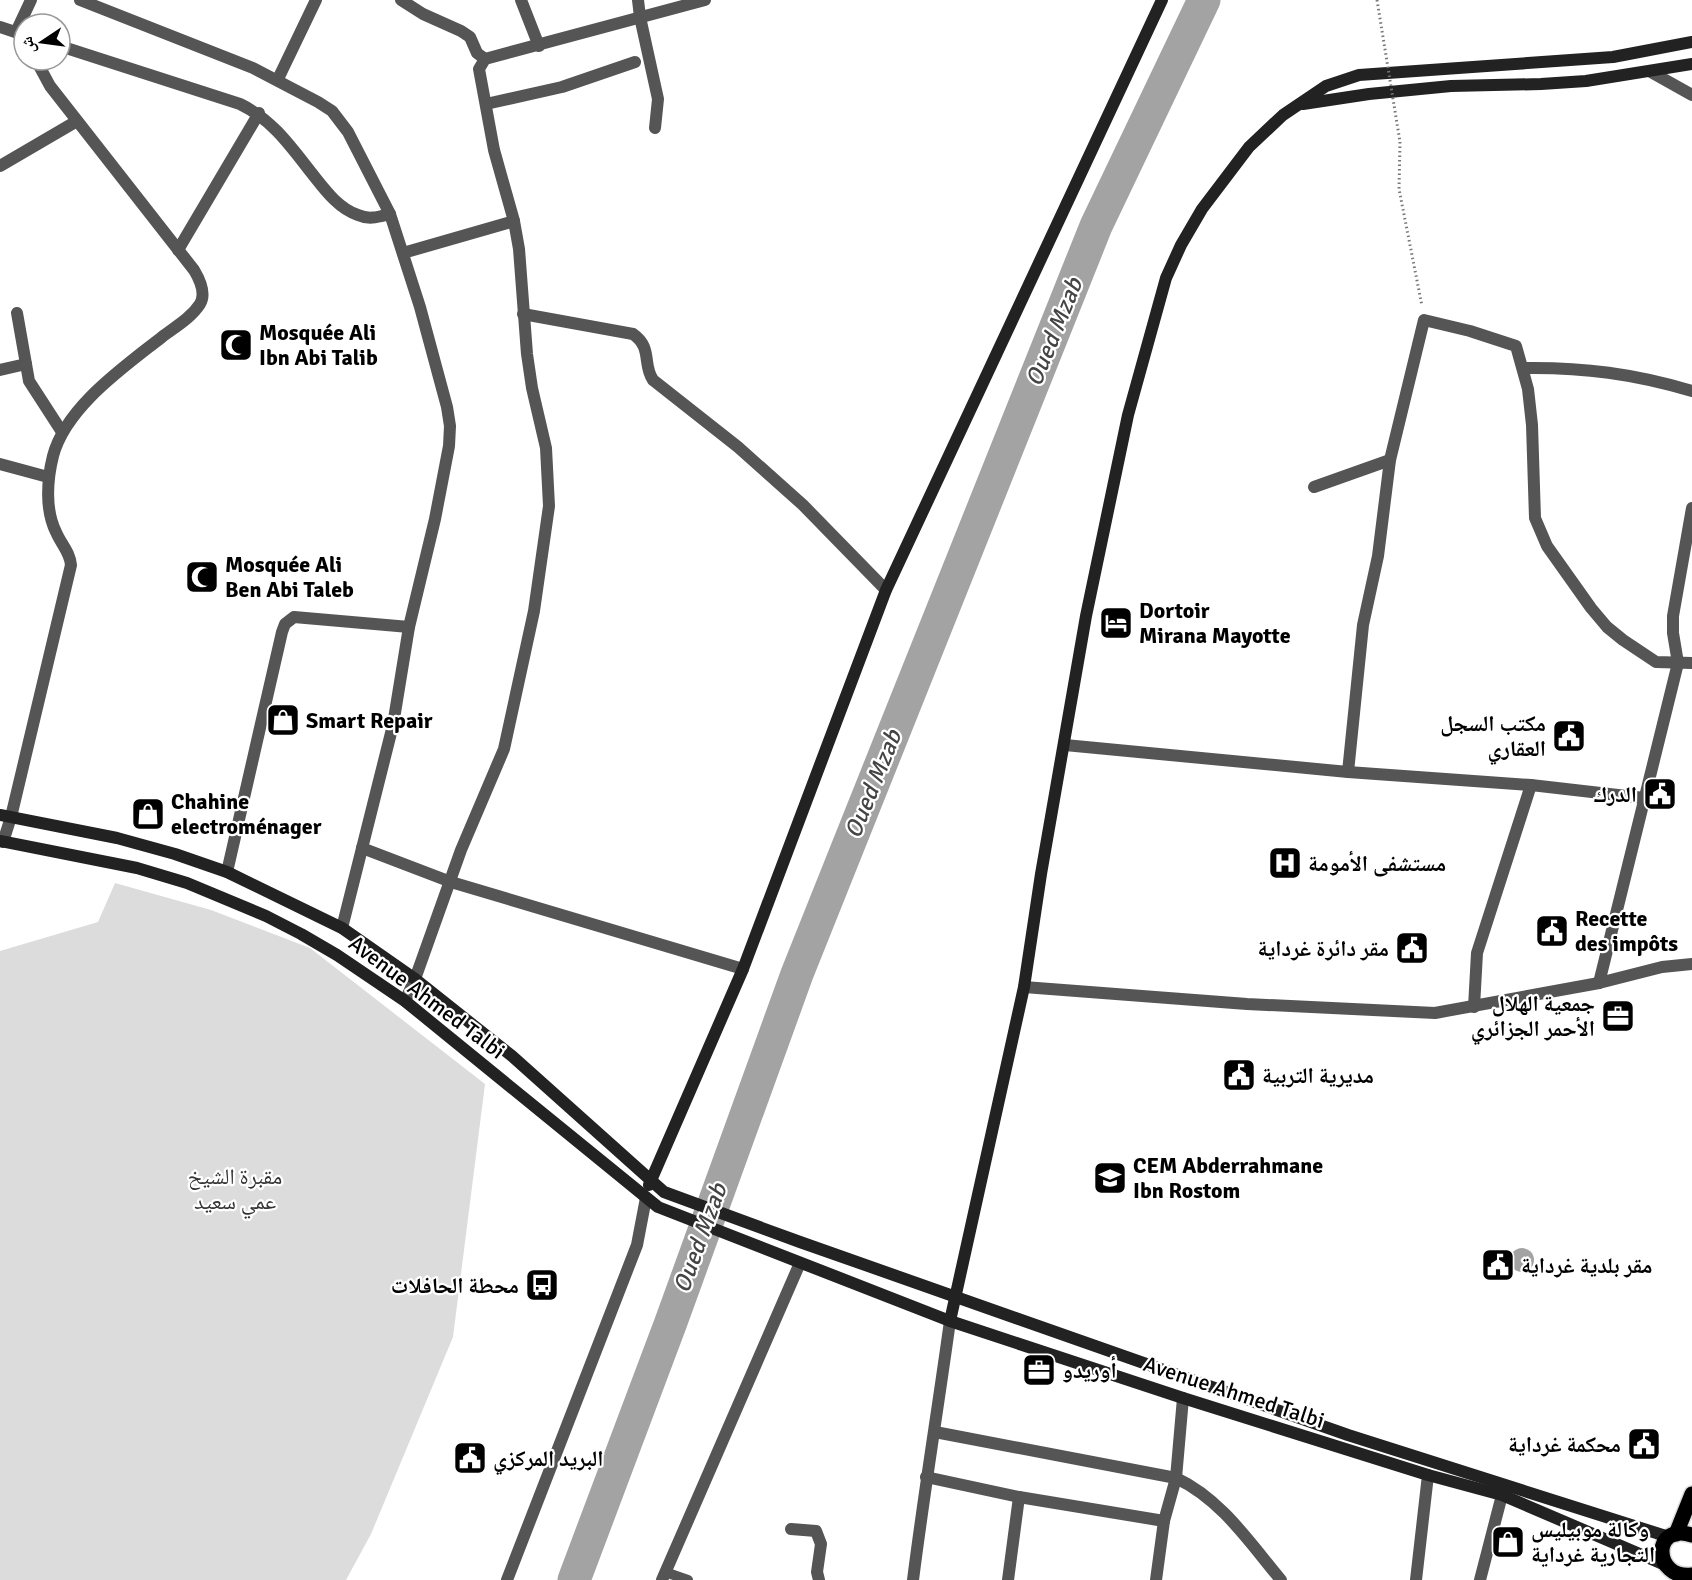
<svg xmlns="http://www.w3.org/2000/svg" width="1692" height="1580" viewBox="0 0 1692 1580" font-family="Signika,'Noto Naskh Arabic',sans-serif">
	<style>
		.green { fill: #dcdcdc }
		.water { fill: #a3a3a3 }
		.lines { fill: none; stroke-linecap: round; stroke-linejoin: round }
		.river { stroke: #a3a3a3; stroke-width: 33 }
		.primary-casing { stroke: #dbdbdb; stroke-width: 18 }
		.path { stroke: #777; stroke-width: 3; stroke-dasharray: 1.5 3; stroke-linecap: butt }
		.service { stroke: #555; stroke-width: 10 }
		.minor { stroke: #555; stroke-width: 12 }
		.tertiary { stroke: #555; stroke-width: 12 }
		.secondary { stroke: #222; stroke-width: 12 }
		.primary { stroke: #000; stroke-width: 15 }
		.path-bridge { stroke: #777; stroke-width: 3; stroke-dasharray: 1.5 3; stroke-linecap: butt }
		.labels { text-anchor: middle; dominant-baseline: central; stroke-width: 4.5; stroke-linejoin: round; paint-order: stroke }
		.poi-label { font-size: 22px; font-weight: bold; fill: #000; stroke: #fff; text-anchor: start }
		.street-label { font-size: 22px; fill: #000; stroke: #fff }
		.park-label { font-size: 22px; fill: #333; stroke: #fff }
		.water-label { font-size: 24px; font-style: italic; fill: #444; stroke: #fff }
	</style>
	<rect width="100%" height="100%" fill="#fff"/>
	<!-- green -->
	<polygon class="green" points="115,883 211,910 310,948 485,1084 453,1337 371,1534 346,1580 0,1580 0,951 98,922"/>
	<!-- water -->
	<circle class="water" cx="1522" cy="1260" r="12"/>
	<g class="lines">
		<!-- river -->
		<polyline class="river" points="574,1580 671,1322 797,974 1096,226 1204,0"/>
		<defs>
			<g id="primary">
				<polyline points="1676,1534 1692,1494"/>
				<path d="M1692 1535C1651 1522 1653 1580 1692 1575"/>
			</g>
		</defs>
		<!-- primary casing -->
		<use href="#primary" class="primary-casing"/>
		<!-- path -->
		<polyline class="path" points="1400,142 1399,189 1422,306"/>
		<!-- service -->
		<polyline class="service" points="665,1572 688,1580"/>
		<!-- minor -->
		<g class="minor">
			<polyline points="80,0 253,68 318,102 332,111 348,132 390,214 420,307 447,407 450,426 449,446 435,519 409,627 393,725 342,928"/>
			<polyline points="401,0 423,14 461,31 470,37 477,53 485,59"/>
			<polyline points="521,0 539,46"/>
			<polyline points="638,0 640,17 658,99 655,128"/>
			<polyline points="0,27 24,35"/>
			<polyline points="16,32 31,0"/>
			<path d="M60 46 240 104C271 119 289 144 310 171 323 187 337 208 358 215 369 220 378 217 390 214"/>
			<polyline points="1651,72 1692,95"/>
			<polyline points="278,79 316,0"/>
			<polyline points="486,104 562,87 635,62"/>
			<polyline points="0,166 77,121"/>
			<polyline points="178,250 259,113"/>
			<polyline points="403,253 514,221"/>
			<polyline points="17,313 29,381 62,432"/>
			<path d="M523 314 633 334C653 348 642 364 653 380L738 447 803 505 886 590"/>
			<path d="M1523 368C1583 367 1635 374 1692 391"/>
			<polyline points="0,370 26,364"/>
			<polyline points="0,464 48,477"/>
			<polyline points="1314,487 1390,460"/>
			<polyline points="1065,745 1348,772 1531,785 1644,798"/>
			<polyline points="1348,772 1363,625 1378,556 1390,460 1424,320 1470,331 1516,346 1528,389 1532,425 1535,518 1547,546 1591,608 1607,627 1623,640 1656,662 1692,663"/>
			<path d="M3 842 11 817 71 565C70 552 61 544 56 532 45 510 47 480 53 456 66 407 124 367 162 337 175 327 191 318 200 304 206 294 200 280 194 270L50 86 36 60"/>
			<polyline points="362,848 451,882 743,969"/>
			<polyline points="227,872 282,632 285,624 294,617 409,627"/>
			<polyline points="1599,983 1678,663 1673,633 1673,616 1692,508"/>
			<polyline points="405,1001 415,979 461,850 504,749 534,611 549,506 546,448 532,388 527,354 519,249 514,221 494,150 479,69 485,59 705,0"/>
			<polyline points="1474,1007 1477,953 1531,785"/>
			<path d="M935 1432 1176 1478C1221 1499 1250 1543 1281 1580"/>
			<polyline points="926,1477 1019,1497 1164,1521"/>
			<polyline points="791,1529 816,1531 821,1544 817,1572 819,1580"/>
			<polyline points="662,1580 800,1263"/>
			<path d="M913 1580C924 1493 938 1408 950 1321"/>
			<polyline points="1008,1580 1019,1497"/>
			<polyline points="1156,1580 1164,1521 1176,1478 1183,1398"/>
			<polyline points="1416,1580 1428,1475"/>
			<polyline points="1480,1580 1502,1495"/>
		</g>
		<!-- tertiary -->
		<g class="tertiary">
			<polyline points="1024,987 1247,1004 1435,1013 1599,983 1662,967 1692,964"/>
			<polyline points="507,1580 637,1245 646,1198"/>
		</g>
		<!-- secondary -->
		<g class="secondary">
			<polyline points="1303,104 1369,94 1451,86 1541,84 1586,81 1692,64"/>
			<polyline points="0,815 117,838 175,854 227,872 342,928 415,979 512,1056 664,1192 800,1242 1348,1435 1669,1537"/>
			<polyline points="0,841 137,868 187,883 266,916 301,934 337,955 405,1001 658,1207 950,1321 1183,1398 1428,1475 1502,1495 1663,1564"/>
			<polyline points="649,1185 743,969 886,590 1162,0"/>
			<polyline points="950,1321 1024,987 1041,874 1086,616 1128,415 1166,278 1181,245 1202,209 1249,147 1283,115 1326,86 1359,75 1613,57 1692,42"/>
		</g>
		<!-- primary -->
		<use href="#primary" class="primary"/>
		<!-- path-bridge -->
		<polyline class="path-bridge" points="1377,0 1400,142"/>
	</g>
	<!-- icons -->
	<defs>
		<symbol id="mosque-square" viewBox="-11 -11 22 22"><rect x="-9" y="-9" width="18" height="18" rx="4" fill="#000" stroke="#fff"/><path d="M3.5-4.9A6 6 0 1 0 3.5 4.9A5 5 0 1 1 3.5-4.9Z" fill="#fff"/></symbol>
		<symbol id="hotel-square" viewBox="-11 -11 22 22"><rect x="-9" y="-9" width="18" height="18" rx="4" fill="#000" stroke="#fff"/><path d="M-6-4.5h1.5V1H6V5H4.5V3h-9V5H-6ZM-4 0a1.8 1.8 0 1 1 3.6 0ZM.5 0V-2.5h3Q6-2.5 6 0Z" fill="#fff"/></symbol>
		<symbol id="shop-square" viewBox="-11 -11 22 22"><rect x="-9" y="-9" width="18" height="18" rx="4" fill="#000" stroke="#fff"/><path d="M-5-2.5h2.3a2.7 3.5 0 0 1 5.4 0H5L5.5 6h-11ZM-1.5-2.5h3a1.5 2.3 0 0 0-3 0Z" fill="#fff"/></symbol>
		<symbol id="civic-square" viewBox="-11 -11 22 22"><rect x="-9" y="-9" width="18" height="18" rx="4" fill="#000" stroke="#fff"/><path d="M-.6-6.5H3V-4.5H.6V-3L4-1V1h2V6H-6V1h2V-1L-.6-3ZM-1.2 2.5V6h2.4V2.5Z" fill="#fff"/></symbol>
		<symbol id="hospital-square" viewBox="-11 -11 22 22"><rect x="-9" y="-9" width="18" height="18" rx="4" fill="#000" stroke="#fff"/><path d="M-5-5h3v3.5h4V-5h3V5h-3V1.5h-4V5h-3Z" fill="#fff"/></symbol>
		<symbol id="office-square" viewBox="-11 -11 22 22"><rect x="-9" y="-9" width="18" height="18" rx="4" fill="#000" stroke="#fff"/><path d="M-6-3h4V-5.5h4V-3h4V5H-6ZM-1-4.5V-3h2v-1.5ZM-6 0V1H6V0Z" fill="#fff"/></symbol>
		<symbol id="school-square" viewBox="-11 -11 22 22"><rect x="-9" y="-9" width="18" height="18" rx="4" fill="#000" stroke="#fff"/><path d="M0-5L7-2L0 1L-7-2ZM-4 1L0 2.5L4 1V4Q0 6-4 4Z" fill="#fff"/></symbol>
		<symbol id="bus-square" viewBox="-11 -11 22 22"><rect x="-9" y="-9" width="18" height="18" rx="4" fill="#000" stroke="#fff"/><path d="M-5-6H5V4H4V6H2V4H-2V6H-4V4H-5ZM-3.5-4V0h7V-4ZM-3.5 1.2v1.5H-2V1.2ZM2 1.2v1.5H3.5V1.2Z" fill="#fff"/></symbol>
	</defs>
	<g fill-rule="evenodd">
		<use href="#mosque-square" x="217" y="326" width="38" height="38"/>
		<use href="#mosque-square" x="183" y="558" width="38" height="38"/>
		<use href="#hotel-square" x="1097" y="604" width="38" height="38"/>
		<use href="#shop-square" x="264" y="701" width="38" height="38"/>
		<use href="#civic-square" x="1550" y="717" width="38" height="38"/>
		<use href="#civic-square" x="1641" y="775" width="38" height="38"/>
		<use href="#shop-square" x="129" y="795" width="38" height="38"/>
		<use href="#hospital-square" x="1266" y="844" width="38" height="38"/>
		<use href="#civic-square" x="1533" y="912" width="38" height="38"/>
		<use href="#civic-square" x="1393" y="929" width="38" height="38"/>
		<use href="#office-square" x="1599" y="997" width="38" height="38"/>
		<use href="#civic-square" x="1220" y="1056" width="38" height="38"/>
		<use href="#school-square" x="1091" y="1159" width="38" height="38"/>
		<use href="#civic-square" x="1479" y="1246" width="38" height="38"/>
		<use href="#bus-square" x="523" y="1266" width="38" height="38"/>
		<use href="#office-square" x="1020" y="1351" width="38" height="38"/>
		<use href="#civic-square" x="1625" y="1425" width="38" height="38"/>
		<use href="#civic-square" x="451" y="1439" width="38" height="38"/>
		<use href="#shop-square" x="1489" y="1523" width="38" height="38"/>
	</g>
	<g class="labels">
		<!-- poi labels -->
		<g class="poi-label">
			<text x="259" y="332">Mosquée Ali<tspan x="259" dy="25">Ibn Abi Talib</tspan></text>
			<text x="225" y="564">Mosquée Ali<tspan x="225" dy="25">Ben Abi Taleb</tspan></text>
			<text x="1139" y="610">Dortoir<tspan x="1139" dy="25">Mirana Mayotte</tspan></text>
			<text x="306" y="720">Smart Repair</text>
			<text x="1546" y="723" text-anchor="end">مكتب السجل<tspan x="1546" dy="25">العقاري</tspan></text>
			<text x="1637" y="794" text-anchor="end">الدرك</text>
			<text x="171" y="801">Chahine<tspan x="171" dy="25">electroménager</tspan></text>
			<text x="1308" y="863">مستشفى الأمومة</text>
			<text x="1575" y="918">Recette<tspan x="1575" dy="25">des impôts</tspan></text>
			<text x="1389" y="948" text-anchor="end">مقر دائرة غرداية</text>
			<text x="1595" y="1003" text-anchor="end">جمعية الهلال<tspan x="1595" dy="25">الأحمر الجزائري</tspan></text>
			<text x="1262" y="1075">مديرية التربية</text>
			<text x="1133" y="1165">CEM Abderrahmane<tspan x="1133" dy="25">Ibn Rostom</tspan></text>
			<text x="1521" y="1265">مقر بلدية غرداية</text>
			<text x="519" y="1285" text-anchor="end">محطة الحافلات</text>
			<text x="1062" y="1370">أوريدو</text>
			<text x="1621" y="1444" text-anchor="end">محكمة غرداية</text>
			<text x="493" y="1458">البريد المركزي</text>
			<text x="1531" y="1529">وكالة موبيليس<tspan x="1531" dy="25">التجارية غرداية</tspan></text>
		</g>
		<!-- street labels -->
		<g class="street-label">
			<text transform="translate(427 997) rotate(37)">Avenue Ahmed Talbi</text>
			<text transform="translate(1234 1392) rotate(18)">Avenue Ahmed Talbi</text>
		</g>
		<!-- park labels -->
		<g class="park-label">
			<text x="235" y="1176">مقبرة الشيخ<tspan x="235" dy="25">عمي سعيد</tspan></text>
		</g>
		<!-- water labels -->
		<g class="water-label">
			<text transform="translate(1054 332) rotate(-68)">Oued Mzab</text>
			<text transform="translate(873 784) rotate(-68)">Oued Mzab</text>
			<text transform="translate(700 1238) rotate(-70)">Oued Mzab</text>
		</g>
	</g>
	<!-- north arrow -->
	<g transform="translate(42 42) rotate(257)"><circle r="28" fill="#ffffff" stroke="#999999" stroke-width="1.5"/>
	<path d="M0-4.5L10 22L0 15L-10 22Z" fill="#000000"/>
	<text y="-9" font-size="16" font-weight="bold" text-anchor="middle" fill="#000000">ش</text>
	</g>
</svg>
